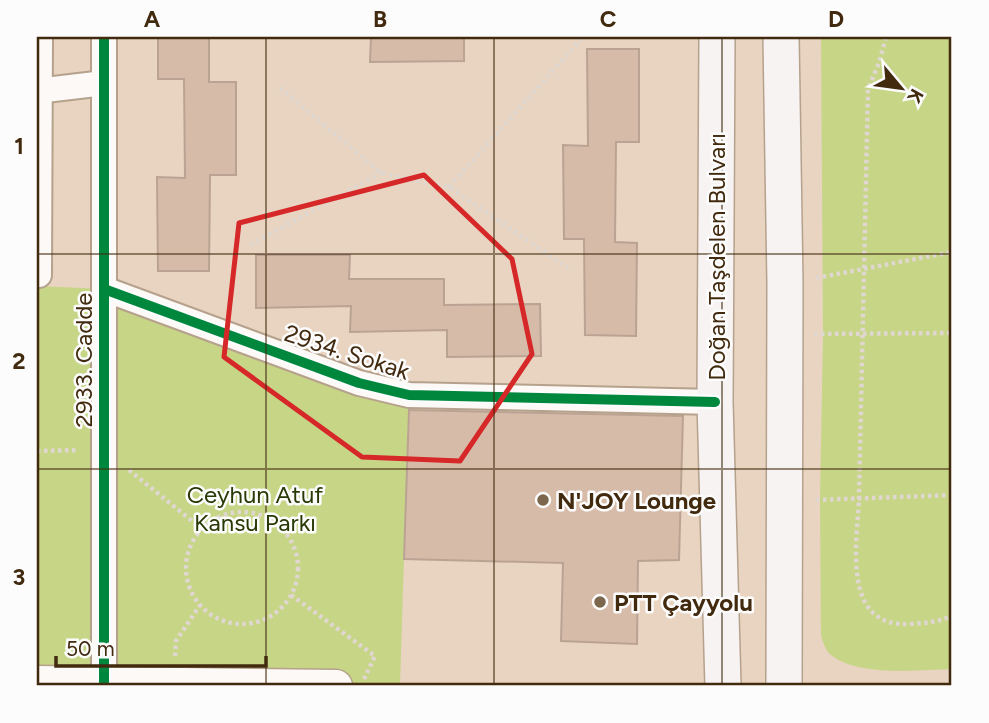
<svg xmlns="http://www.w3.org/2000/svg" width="989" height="723" viewBox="0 0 989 723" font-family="Figtree,sans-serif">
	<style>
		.green { fill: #c7d587 }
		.building { fill: #d7bba9; stroke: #baa393; stroke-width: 2 }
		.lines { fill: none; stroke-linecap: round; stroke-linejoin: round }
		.minor-casing { stroke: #b5a18c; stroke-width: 28 }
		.tertiary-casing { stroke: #b5a18c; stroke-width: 35 }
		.secondary-casing { stroke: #b5a18c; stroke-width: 38 }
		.path { stroke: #dfd7d0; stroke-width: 4.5; stroke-dasharray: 3.5 3.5; stroke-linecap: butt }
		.minor { stroke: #fcf9f6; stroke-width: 24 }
		.tertiary { stroke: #fcf9f6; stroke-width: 32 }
		.secondary { stroke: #f7f3f3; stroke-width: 35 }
		.cycleway-casing { stroke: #fcfcfc; stroke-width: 15 }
		.cycleway { stroke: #00873e; stroke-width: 10 }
		.marked { fill: none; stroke: #d62828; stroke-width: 5; stroke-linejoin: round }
		.grid { fill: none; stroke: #422a0f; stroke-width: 2; stroke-opacity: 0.55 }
		.poi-dot { fill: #7c664d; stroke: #fcfcfc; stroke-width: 2.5 }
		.labels { text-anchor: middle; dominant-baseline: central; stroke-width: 5; stroke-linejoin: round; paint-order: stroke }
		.street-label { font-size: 24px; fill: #422a0f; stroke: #fcfcfc }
		.park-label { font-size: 24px; fill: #293904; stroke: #fcfcfc }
		.poi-label { font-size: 24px; font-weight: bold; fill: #422a0f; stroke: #fcfcfc; text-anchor: start }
		.neatline { fill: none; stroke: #422a0f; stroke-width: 2.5 }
		.grid-label { font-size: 23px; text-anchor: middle; font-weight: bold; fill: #422a0f }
	</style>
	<rect width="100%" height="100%" fill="#e8d4c0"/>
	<!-- green -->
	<g class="green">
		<path d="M821 37H952V669C919 670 859 677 831 655 825 650 823 642 821 635L820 499 823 335Z"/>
		<polygon points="37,286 104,289 409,395 400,686 37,682"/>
	</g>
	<!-- building -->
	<g class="building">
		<polygon points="158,37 209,37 209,82 236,82 236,175 210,175 209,271 158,271 157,177 185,178 184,79 158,79"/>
		<polygon points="371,37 464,37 464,61 370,62"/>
		<polygon points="587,49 639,49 639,142 616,142 615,242 637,243 636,336 585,335 584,239 564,239 563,145 588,146"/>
		<polygon points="256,255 350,255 349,279 444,279 444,305 540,304 541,356 447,357 447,330 350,332 351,306 256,308"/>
		<polygon points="409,410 683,416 679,560 638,561 637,644 561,641 563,563 404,559"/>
	</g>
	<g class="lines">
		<defs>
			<g id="minor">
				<polyline points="104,37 104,683"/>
				<polyline points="37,91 104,83"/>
				<polyline points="37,275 39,275 40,37"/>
				<polyline points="104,289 359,383 409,395 715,402"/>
			</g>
			<polyline id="tertiary" points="37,682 336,686"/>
			<g id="secondary">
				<polyline points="717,37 715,402 723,686"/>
				<polyline points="781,37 785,284 784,686"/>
			</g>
		</defs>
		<!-- minor casing -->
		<use href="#minor" class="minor-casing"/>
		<!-- tertiary casing -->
		<use href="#tertiary" class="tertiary-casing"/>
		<!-- secondary casing -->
		<use href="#secondary" class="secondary-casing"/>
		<!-- path -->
		<g class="path">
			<path d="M886 37 879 63 868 89 859 499C857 544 841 628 910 624 925 623 938 622 952 616"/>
			<polyline points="280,88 381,173 449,187 568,268"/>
			<polyline points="449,187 583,37"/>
			<polyline points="250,245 381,173"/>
			<polyline points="816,278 952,252"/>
			<polyline points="814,334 952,333"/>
			<polyline points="37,451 78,450"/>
			<polyline points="129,470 202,529"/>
			<polyline points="816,500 952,495"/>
			<circle cx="242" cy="568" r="56"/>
			<polyline points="291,595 375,656 364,679"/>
			<polyline points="175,656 176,641 200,605"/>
		</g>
		<!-- minor -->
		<use href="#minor" class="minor"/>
		<!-- tertiary -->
		<use href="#tertiary" class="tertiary"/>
		<!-- secondary -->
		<use href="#secondary" class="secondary"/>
		<defs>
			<g id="cycleway">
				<polyline points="104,37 104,686"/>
				<polyline points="104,289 359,383 409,395 715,402"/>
			</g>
		</defs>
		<!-- cycleway casing -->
		<use href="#cycleway" class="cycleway-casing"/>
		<!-- cycleway -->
		<use href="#cycleway" class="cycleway"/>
	</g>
	<!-- marked area -->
	<path class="marked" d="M424 175 512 259 532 354 460 461 362 457 224 357 239 223Z"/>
	<!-- grid -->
	<path class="grid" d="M266 37V686M494 37V686M722 37V686M37 254H952M37 469H952"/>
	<!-- markers -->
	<g class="poi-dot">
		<circle cx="543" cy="500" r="7"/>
		<circle cx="600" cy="602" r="7"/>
	</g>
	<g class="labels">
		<!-- street labels -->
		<g class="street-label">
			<text transform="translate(716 257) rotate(-90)">Doğan Taşdelen Bulvarı</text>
			<text transform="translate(347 352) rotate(18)">2934. Sokak</text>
			<text transform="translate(83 360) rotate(-90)">2933. Cadde</text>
		</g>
		<!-- park labels -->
		<g class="park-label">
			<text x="255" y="494">Ceyhun Atuf<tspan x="255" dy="28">Kansu Parkı</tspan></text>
		</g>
		<!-- poi labels -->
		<g class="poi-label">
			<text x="557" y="500">N'JOY Lounge</text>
			<text x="614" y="602">PTT Çayyolu</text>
		</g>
	</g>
	<!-- border -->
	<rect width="989" height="723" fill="none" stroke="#fcfcfc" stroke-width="77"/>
	<!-- north arrow -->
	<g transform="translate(901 88) rotate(119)" stroke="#fcfcfc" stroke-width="5" paint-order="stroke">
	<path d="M0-5L12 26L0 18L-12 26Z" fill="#422a0f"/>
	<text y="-10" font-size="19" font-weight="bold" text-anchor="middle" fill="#422a0f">K</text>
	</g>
	<!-- scale -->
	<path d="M56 656v10h210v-10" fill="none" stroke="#422a0f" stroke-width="3.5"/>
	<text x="66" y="656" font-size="21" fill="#422a0f" stroke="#fcfcfc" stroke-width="5" paint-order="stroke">50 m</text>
	<rect x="38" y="38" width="912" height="646" class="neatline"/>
	<g class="grid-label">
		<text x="152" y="27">A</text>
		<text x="380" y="27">B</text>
		<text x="608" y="27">C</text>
		<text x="836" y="27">D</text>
		<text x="19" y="154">1</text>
		<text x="19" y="369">2</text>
		<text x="19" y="585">3</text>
	</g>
</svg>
